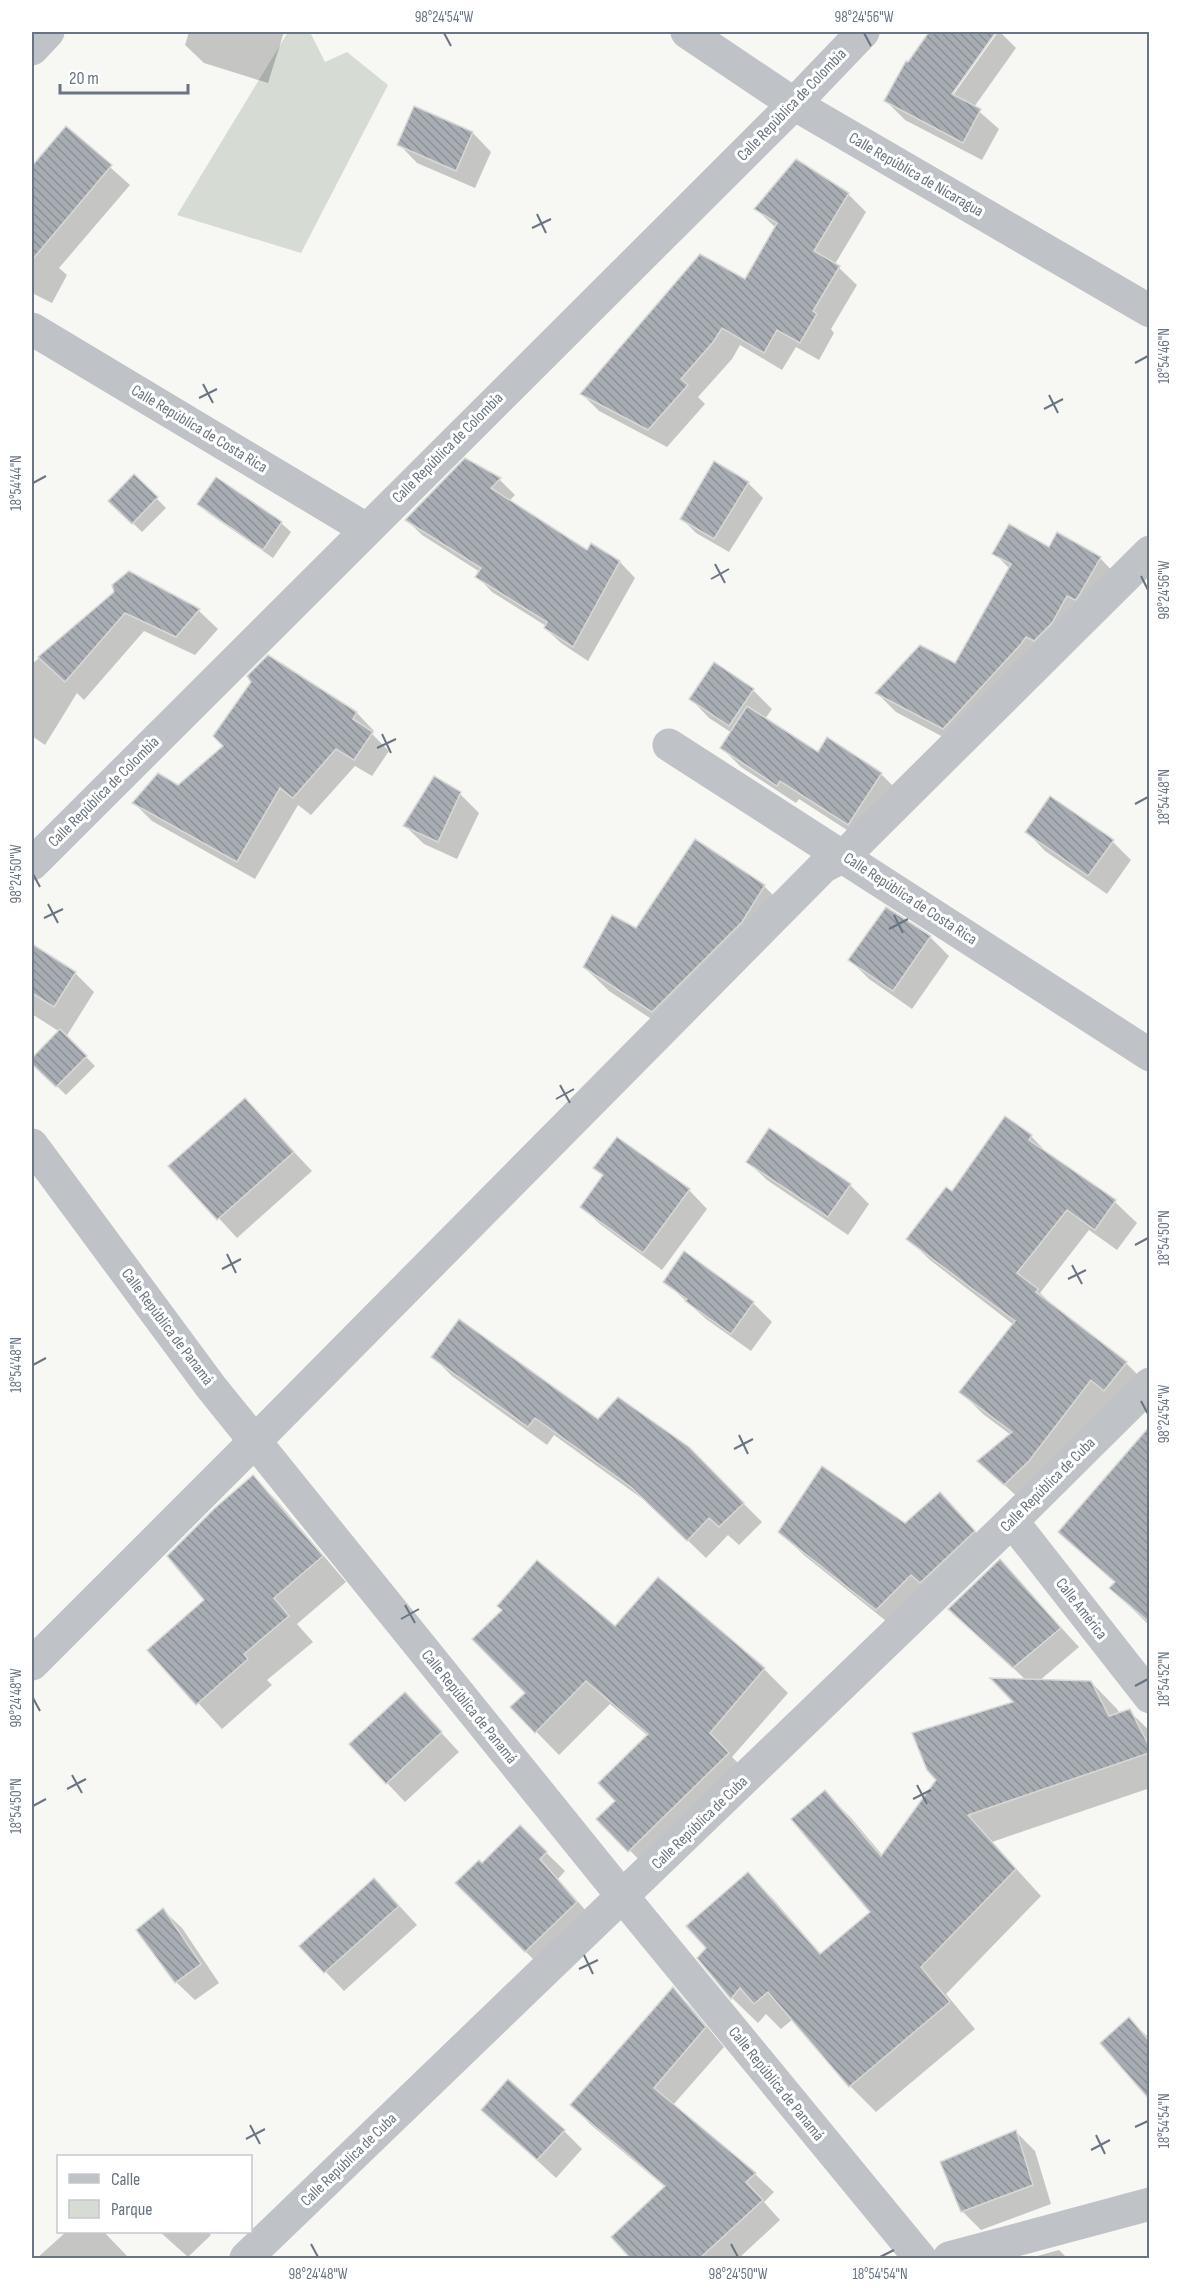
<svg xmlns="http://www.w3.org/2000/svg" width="1181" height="2290" viewBox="0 0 1181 2290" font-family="'Sofia Sans Condensed',sans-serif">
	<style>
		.park { fill: #d6dbd4 }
		.shadow { fill: #0003 }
		.building { fill: url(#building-back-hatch); stroke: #d8d9d7; stroke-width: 1.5 }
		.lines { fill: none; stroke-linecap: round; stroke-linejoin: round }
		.street { stroke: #bfc2c6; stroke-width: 33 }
		.ticks { fill: none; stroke: #697582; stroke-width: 2 }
		.labels { text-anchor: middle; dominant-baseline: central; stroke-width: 6; stroke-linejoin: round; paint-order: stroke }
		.street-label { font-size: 16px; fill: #697582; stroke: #fff }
		.neatline { fill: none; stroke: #697582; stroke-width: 2 }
		.ticks-label { font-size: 15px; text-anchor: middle; fill: #697582 }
	</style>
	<defs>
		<pattern id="building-back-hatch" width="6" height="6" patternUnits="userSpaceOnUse" patternTransform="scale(1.5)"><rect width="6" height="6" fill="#a7adb3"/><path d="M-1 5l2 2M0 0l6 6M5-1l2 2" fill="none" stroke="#8c9197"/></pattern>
	</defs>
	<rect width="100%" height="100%" fill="#f7f7f4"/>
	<!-- park -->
	<polygon class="park" points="288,32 310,32 325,62 347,52 388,85 301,253 177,215"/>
	<!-- shadow -->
	<g class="shadow">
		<polygon points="189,32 284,32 268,83 204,63 185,45"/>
		<polygon points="931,32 994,32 947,99 949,101 998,32 1000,32 1016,48 974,107 999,129 982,160 905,120 886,101"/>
		<polygon points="415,108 473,133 491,152 475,188 417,163 399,144"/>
		<polygon points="66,128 130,185 59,268 67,275 52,303 32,293 32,168"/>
		<polygon points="848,194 866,212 835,264 857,285 831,329 834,333 819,360 796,347 782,370 740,345 732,359 698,397 705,404 667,447 599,411 582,394 745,281 776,228 756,209"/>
		<polygon points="466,460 500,480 515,495 508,502 588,552 592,545 620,562 635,578 588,661 561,643 545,628 546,626 492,592 477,576 480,572 422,535 407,520"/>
		<polygon points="715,463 748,483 763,498 729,552 696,533 682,519"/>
		<polygon points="134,476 166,508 142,532 110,501"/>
		<polygon points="216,479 281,523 291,532 273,558 208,513 199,503"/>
		<polygon points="994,553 1100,558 1118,577 962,747 896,712 877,693 956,665 1010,569"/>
		<polygon points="129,573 199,611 218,629 195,655 144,631 84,700 77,693 45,745 32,736 32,664 116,593"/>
		<polygon points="268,657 357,713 374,731 372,734 389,751 372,776 355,766 311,815 298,805 255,879 152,821 134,803 178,787 225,746"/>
		<polygon points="753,690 772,709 765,719 818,754 828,739 881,774 900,793 867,843 799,799 796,803 741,767 722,748 732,733 709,718 691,699"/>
		<polygon points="460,794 479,813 457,859 424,844 405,826"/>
		<polygon points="1027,832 1113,842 1131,860 1107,894 1045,851"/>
		<polygon points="695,841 764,886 789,911 677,1036 609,991 584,967 637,930"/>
		<polygon points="887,909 930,937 949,956 912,1009 869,979 850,960"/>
		<polygon points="32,946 75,973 94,992 66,1037 95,1066 66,1095 32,1062 60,1032 32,1014"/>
		<polygon points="245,1100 312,1171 237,1238 171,1166"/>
		<polygon points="1005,1118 1031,1136 1052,1158 1115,1202 1137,1223 1117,1250 1089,1230 1040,1293 1059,1311 1126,1363 1147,1384 1026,1505 979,1461 1011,1435 983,1414 961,1392 1014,1325 930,1260 908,1239 952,1193"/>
		<polygon points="748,1162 850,1185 869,1204 848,1235 767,1180"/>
		<polygon points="595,1168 689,1190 707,1209 662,1270 601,1225 582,1207 604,1176"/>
		<polygon points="684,1253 753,1303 772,1322 751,1351 706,1319 665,1282"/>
		<polygon points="433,1357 599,1421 688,1448 762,1522 739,1545 728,1535 706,1558 651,1505 554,1435 547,1445 452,1376"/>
		<polygon points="1150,1430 1150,1626 1111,1588 1116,1583 1060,1532"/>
		<polygon points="253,1477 278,1502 346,1582 297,1624 313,1642 267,1680 272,1685 222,1729 150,1650 206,1600"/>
		<polygon points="940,1494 998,1556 901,1633 805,1556 780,1532 905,1524"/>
		<polygon points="1000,1561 1079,1647 1039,1681 1091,1682 1117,1709 1120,1714 1129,1711 1150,1731 1150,1788 992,1842 1041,1896 946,1994 975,2029 876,2112 850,2086 793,2019 781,2029 766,2014 758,2023 732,1998 708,1948 748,1874 774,1900 822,1955 872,1913 825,1792 851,1818 883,1856 1016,1702 1027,1681 969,1627"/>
		<polygon points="658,1579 764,1669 788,1693 732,1757 752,1777 653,1874 599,1819 617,1801 648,1736 610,1704 559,1755 512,1707 615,1629"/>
		<polygon points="423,1713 459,1752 405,1802 387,1783"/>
		<polygon points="520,1827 565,1871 558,1879 595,1921 544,1970 457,1883 482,1865"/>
		<polygon points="393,1899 417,1925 344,1991 301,1946"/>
		<polygon points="163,1910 182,1928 219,1983 195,2000 176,1982"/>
		<polygon points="673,1989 691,2007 724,2047 673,2105 755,2174 774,2192 764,2202 780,2220 739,2258 633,2258 666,2188 590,2124 572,2105"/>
		<polygon points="1129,2019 1150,2039 1150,2096 1102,2043"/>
		<polygon points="483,2110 564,2131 582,2149 556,2178"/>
		<polygon points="1016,2132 1035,2151 1051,2204 981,2230 962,2211"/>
		<polygon points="66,2232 104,2232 129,2258 37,2258"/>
		<polygon points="160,2232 208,2232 211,2235 188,2257"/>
		<polygon points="1059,2250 1067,2258 1030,2258"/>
	</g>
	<!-- building -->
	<g class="building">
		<polygon points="929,32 996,32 952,94 981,109 963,143 884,101 906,61 908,62"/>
		<polygon points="414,106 473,132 456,171 397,145"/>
		<polygon points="66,126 112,165 32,260 32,166"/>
		<polygon points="796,159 849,193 814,251 840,266 813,311 817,314 800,343 777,330 764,353 722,328 714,341 681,379 688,385 648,430 580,394 700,254 745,279 777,223 754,209"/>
		<polygon points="465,458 501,478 491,488 587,550 591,543 620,561 573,647 544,628 547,622 475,577 481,568 405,520"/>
		<polygon points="714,461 749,482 714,539 680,519"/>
		<polygon points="134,474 158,497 132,524 108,501"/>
		<polygon points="216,477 282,522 263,550 197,504"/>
		<polygon points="1009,524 1049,547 1057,532 1101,557 1078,597 1075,600 1067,596 1052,623 1034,641 1026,637 1021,644 943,729 875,693 920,645 955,663 1011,564 992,554"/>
		<polygon points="129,571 200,609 176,637 125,613 65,682 38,657 114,592 112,585"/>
		<polygon points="268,655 357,712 353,719 373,732 354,760 336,749 293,798 280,788 237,862 132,803 158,773 178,785 223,746 213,736 251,682 247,676"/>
		<polygon points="714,662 754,689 729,726 689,699"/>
		<polygon points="747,706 818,752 827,737 882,773 848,825 780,781 777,786 720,748"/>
		<polygon points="434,776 461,792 438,842 403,826"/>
		<polygon points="1050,796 1114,840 1088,876 1025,832"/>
		<polygon points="695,839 765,885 742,922 652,1012 583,967 612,915 636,928"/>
		<polygon points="886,907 931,936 893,991 848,960"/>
		<polygon points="32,944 76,972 54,1007 32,993"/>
		<polygon points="60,1029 87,1056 56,1087 32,1064 32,1058"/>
		<polygon points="245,1098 294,1152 217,1220 168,1166"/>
		<polygon points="1005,1116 1032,1135 1029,1140 1116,1200 1095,1230 1067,1210 1017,1273 1038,1289 1036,1292 1127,1362 1104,1391 1091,1380 1029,1461 1004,1485 977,1461 1012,1432 959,1392 1015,1321 906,1239 946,1187 952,1191"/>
		<polygon points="769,1128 851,1184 828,1217 746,1162"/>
		<polygon points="617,1137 690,1189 643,1253 580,1207 603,1175 593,1168"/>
		<polygon points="684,1251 754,1302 731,1334 685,1301 687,1299 663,1282"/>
		<polygon points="459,1319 598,1419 618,1397 689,1447 744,1503 719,1527 709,1518 687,1541 631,1487 535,1418 528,1427 431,1357"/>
		<polygon points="1149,1427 1149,1622 1109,1588 1115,1582 1058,1532"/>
		<polygon points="822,1466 905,1523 940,1492 975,1531 920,1583 911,1575 876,1610 778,1532"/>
		<polygon points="253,1475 323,1556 274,1598 289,1616 244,1654 248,1659 196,1705 147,1650 204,1600 167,1556 215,1508"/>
		<polygon points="1000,1559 1061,1628 1013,1668 948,1609"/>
		<polygon points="537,1560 615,1626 658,1577 765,1668 710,1733 729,1753 628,1852 596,1819 615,1801 598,1783 648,1734 586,1681 535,1733 510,1707 525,1693 472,1639 502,1610 497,1606"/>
		<polygon points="990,1678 1091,1681 1109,1716 1130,1709 1149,1746 1149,1753 968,1815 1016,1869 921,1967 950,2002 849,2087 768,1992 754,2004 740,1988 731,1999 697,1958 706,1948 686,1926 748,1872 820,1954 870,1912 791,1819 825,1790 881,1856 936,1780 927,1770 912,1733 1013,1702"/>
		<polygon points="405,1692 442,1732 386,1784 349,1744"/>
		<polygon points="520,1825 547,1852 540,1859 577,1902 525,1952 455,1883 479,1860 482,1863"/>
		<polygon points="374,1878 399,1906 324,1973 299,1946"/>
		<polygon points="163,1908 201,1964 175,1983 136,1930"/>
		<polygon points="673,1987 706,2027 654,2088 756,2173 746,2182 763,2200 699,2259 631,2259 611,2237 665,2186 570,2105"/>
		<polygon points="1129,2017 1149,2041 1149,2099 1100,2043"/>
		<polygon points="508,2079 565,2130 537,2160 481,2110"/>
		<polygon points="1016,2130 1033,2185 961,2212 940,2162"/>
	</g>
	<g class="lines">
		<!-- street -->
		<g class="street">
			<polyline points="687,32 794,104 1150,311"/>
			<polyline points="32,49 48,32"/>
			<polyline points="32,329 366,529"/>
			<polyline points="669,745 1150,1055"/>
			<polyline points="32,864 794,104 863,32"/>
			<polyline points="32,1145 211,1387 623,1897 920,2258"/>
			<polyline points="1012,1521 1150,1697"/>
			<polyline points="32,1664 255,1441 823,867 844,856 1150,552"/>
			<polyline points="246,2258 1012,1521 1150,1384"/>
			<polyline points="949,2258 1150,2204"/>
		</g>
	</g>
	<!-- ticks -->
	<path class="ticks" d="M444 33 451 46M864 33 871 46M537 214 546 233M532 228 551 219M1135 363 1148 356M203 384 213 403M1049 395 1058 413M199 398 217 389M1044 409 1063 399M33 483 46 476M715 564 725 583M1141 576 1148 590M711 579 729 569M382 734 391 753M377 748 396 739M1135 804 1148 797M33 874 40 887M48 904 58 923M894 915 903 933M44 918 63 909M889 929 908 919M560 1085 570 1103M556 1099 574 1089M1135 1245 1148 1238M227 1254 236 1273M1072 1265 1082 1284M222 1269 241 1259M1068 1279 1086 1270M33 1365 46 1358M1141 1401 1148 1414M739 1435 748 1454M734 1449 753 1439M405 1605 415 1623M401 1619 419 1609M1135 1686 1148 1679M33 1698 40 1711M72 1775 82 1793M917 1785 927 1804M67 1789 86 1779M913 1799 931 1790M33 1806 46 1799M584 1955 593 1974M579 1969 598 1960M250 2125 260 2144M1135 2127 1148 2121M1096 2135 1105 2154M246 2139 265 2129M1091 2150 1110 2140M311 2244 318 2257M731 2244 738 2257M880 2257 894 2250"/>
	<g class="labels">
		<!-- street labels -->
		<g class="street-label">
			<text transform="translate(792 105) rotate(-46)">Calle República de Colombia</text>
			<text transform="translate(916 175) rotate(30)">Calle República de Nicaragua</text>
			<text transform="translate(199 429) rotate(31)">Calle República de Costa Rica</text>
			<text transform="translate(448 448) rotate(-45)">Calle República de Colombia</text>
			<text transform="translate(104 792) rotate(-45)">Calle República de Colombia</text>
			<text transform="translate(910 899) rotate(33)">Calle República de Costa Rica</text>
			<text transform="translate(167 1327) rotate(53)">Calle República de Panamá</text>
			<text transform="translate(1048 1485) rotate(-45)">Calle República de Cuba</text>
			<text transform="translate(1081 1609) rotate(52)">Calle América</text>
			<text transform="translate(469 1707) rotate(51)">Calle República de Panamá</text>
			<text transform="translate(700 1823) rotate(-44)">Calle República de Cuba</text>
			<text transform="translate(776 2084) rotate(51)">Calle República de Panamá</text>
			<text transform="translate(349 2160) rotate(-44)">Calle República de Cuba</text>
		</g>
	</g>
	<!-- border -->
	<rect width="1181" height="2290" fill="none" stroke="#ffffff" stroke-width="66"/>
	<!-- legend -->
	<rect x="57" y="2155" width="195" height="78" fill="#ffffff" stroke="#c3c8cd" stroke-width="1.5"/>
	<rect x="69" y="2174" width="30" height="9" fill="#bfc2c6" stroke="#c3c8cd" stroke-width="1.5"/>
	<text x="111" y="2185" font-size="18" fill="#697582">Calle</text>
	<rect x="69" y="2200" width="30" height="18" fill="#d6dbd4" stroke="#c3c8cd" stroke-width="1.5"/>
	<text x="111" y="2215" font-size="18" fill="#697582">Parque</text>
	<!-- scale -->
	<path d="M60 84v9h128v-9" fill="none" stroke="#697582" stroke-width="3"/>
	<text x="69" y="84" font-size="18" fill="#697582" stroke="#ffffff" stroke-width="4.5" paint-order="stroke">20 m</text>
	<rect x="33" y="33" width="1115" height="2224" class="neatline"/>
	<g class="ticks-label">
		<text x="444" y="22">98°24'54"W</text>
		<text x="864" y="22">98°24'56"W</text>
		<text transform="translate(1164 356) rotate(-90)" y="5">18°54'46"N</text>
		<text transform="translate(16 483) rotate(-90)" y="5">18°54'44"N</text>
		<text transform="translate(1164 590) rotate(-90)" y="5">98°24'56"W</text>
		<text transform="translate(1164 797) rotate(-90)" y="5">18°54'48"N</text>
		<text transform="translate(16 874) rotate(-90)" y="5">98°24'50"W</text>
		<text transform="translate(1164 1238) rotate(-90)" y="5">18°54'50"N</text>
		<text transform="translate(16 1365) rotate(-90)" y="5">18°54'48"N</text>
		<text transform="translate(1164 1414) rotate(-90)" y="5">98°24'54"W</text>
		<text transform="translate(1164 1679) rotate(-90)" y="5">18°54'52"N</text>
		<text transform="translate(16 1698) rotate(-90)" y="5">98°24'48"W</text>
		<text transform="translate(16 1806) rotate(-90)" y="5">18°54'50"N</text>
		<text transform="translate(1164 2121) rotate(-90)" y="5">18°54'54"N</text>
		<text x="318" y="2279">98°24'48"W</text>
		<text x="738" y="2279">98°24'50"W</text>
		<text x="880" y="2279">18°54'54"N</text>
	</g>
</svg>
